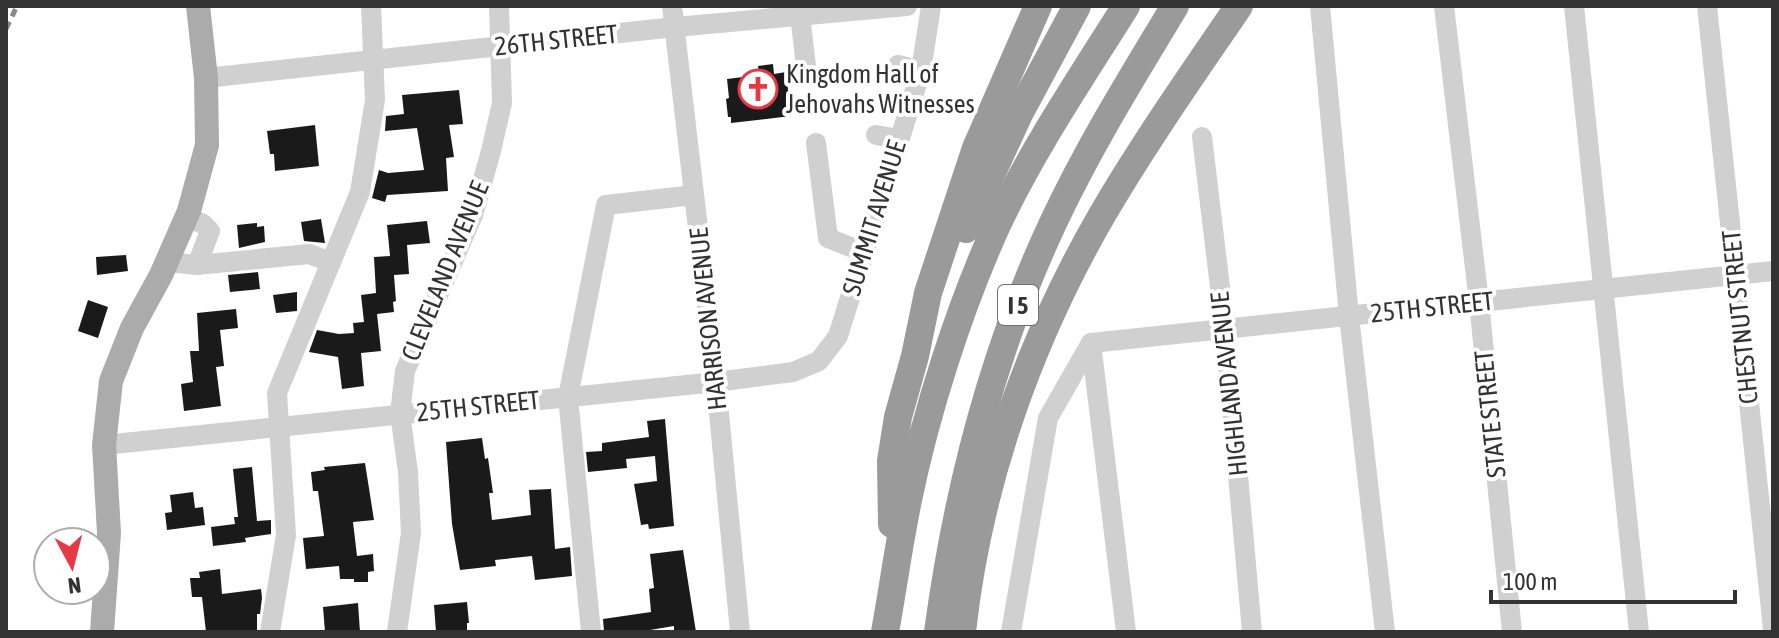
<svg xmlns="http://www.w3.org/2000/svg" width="1779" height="638" viewBox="0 0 1779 638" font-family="'Asap Condensed',sans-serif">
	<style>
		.building { fill: #1a1a1a }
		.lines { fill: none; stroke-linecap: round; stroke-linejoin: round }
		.minor { stroke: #d0d0d0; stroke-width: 20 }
		.major { stroke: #ababab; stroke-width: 24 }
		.highway { stroke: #9a9a9a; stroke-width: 28 }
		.rail { stroke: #888; stroke-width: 5; stroke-dasharray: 8 6; stroke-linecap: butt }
		.labels { text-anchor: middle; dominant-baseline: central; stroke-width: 8; stroke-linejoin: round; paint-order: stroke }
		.shield { fill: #fff; stroke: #707070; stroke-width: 2 }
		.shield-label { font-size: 24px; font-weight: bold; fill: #333 }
		.street-label { font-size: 26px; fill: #333; stroke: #fff }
		.poi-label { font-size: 26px; fill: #333; stroke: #fff; text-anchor: start }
	</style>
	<rect width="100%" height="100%" fill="#fff"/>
	<!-- building -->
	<g class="building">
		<polygon points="773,64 774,74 786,72 791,116 731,123 731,117 728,117 726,99 729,98 727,79 759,75 758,66"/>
		<polygon points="459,90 463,124 449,125 454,157 446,158 448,191 387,195 385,202 372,198 379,170 388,173 424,170 417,128 385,131 386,116 404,114 402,95"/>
		<polygon points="315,125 319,166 275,171 274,154 270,154 267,131"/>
		<polygon points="321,219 325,243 304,241 301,222"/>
		<polygon points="427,221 430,243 407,245 409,274 394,275 396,301 393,302 394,312 377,314 381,351 361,353 364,386 342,389 338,357 309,352 317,330 339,334 354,333 353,323 364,322 361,295 376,293 374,257 390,256 387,225"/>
		<polygon points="257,223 257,227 264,226 265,242 239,248 237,225"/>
		<polygon points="126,255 128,271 97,275 96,257"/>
		<polygon points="258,272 260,289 230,292 228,275"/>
		<polygon points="297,292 297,311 276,313 273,295"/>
		<polygon points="88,300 108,307 98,338 78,331"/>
		<polygon points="236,309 238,328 220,330 224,366 216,367 221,406 184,411 181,384 193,382 190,351 199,351 197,313"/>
		<polygon points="665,419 674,526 649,529 648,524 641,525 634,484 657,481 655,456 626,459 627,468 588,472 586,452 602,451 602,443 649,437 647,421"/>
		<polygon points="482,438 485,459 488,458 493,493 489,493 492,520 531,515 529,490 551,489 555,549 570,547 572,576 535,580 532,556 495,560 496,566 460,570 452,524 446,442"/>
		<polygon points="365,463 374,520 353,522 357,556 373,554 374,571 368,572 368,582 354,582 354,579 340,579 339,566 306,569 303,538 324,536 318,491 313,491 311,472 325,470 324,467"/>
		<polygon points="252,467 257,521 271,520 271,534 245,538 246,542 213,546 211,527 235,524 234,517 238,517 233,469"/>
		<polygon points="193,492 195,508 203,507 205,525 167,530 165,513 172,512 170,495"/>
		<polygon points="683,550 696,632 674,632 674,626 638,632 604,632 603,619 651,612 649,589 654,588 650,554"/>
		<polygon points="220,569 222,594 261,589 262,598 260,614 257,614 257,632 206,632 202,597 192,597 190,578 200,578 199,572"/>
		<polygon points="467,602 469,623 467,623 467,632 436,632 434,605"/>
		<polygon points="358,603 360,632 325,632 323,607"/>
	</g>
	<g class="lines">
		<!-- minor -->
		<g class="minor">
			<polyline points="672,6 716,382 740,632"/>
			<polyline points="799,6 807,75"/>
			<polyline points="1320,6 1349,316 1385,632"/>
			<polyline points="1444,6 1479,302 1512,632"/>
			<polyline points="1574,6 1639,632"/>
			<polyline points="1707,6 1773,629"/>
			<polyline points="898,65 921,71"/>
			<polyline points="206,78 675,27 907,6"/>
			<polyline points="876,135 899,139"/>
			<polyline points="1202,137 1225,329 1252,632"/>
			<polyline points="816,143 828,238 863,252"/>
			<polyline points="187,217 203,224 210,231 197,265"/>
			<polyline points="167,262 197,265 309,254 331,262"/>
			<polyline points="1091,343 1773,271"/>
			<polyline points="1091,343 1126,632"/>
			<polyline points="104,445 716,382 793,372 819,361 838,336 921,71 931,6"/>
			<polyline points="270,632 286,535 277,393 360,192 375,100 371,6"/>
			<polyline points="397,632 411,533 408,472 400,413 405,371 473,215 491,151 502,103 499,6"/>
			<polyline points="591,632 568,397 606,205 694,195"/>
			<polyline points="1011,632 1048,418 1091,343"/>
		</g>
		<!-- major -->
		<polyline class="major" points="102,632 109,533 104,445 111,381 132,328 161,275 189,211 207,145 206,78 198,6"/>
		<!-- highway -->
		<g class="highway">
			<polyline points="966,229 1020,112 1077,6"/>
			<polyline points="892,524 891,461 898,417 915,356 928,293 976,148 1038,6"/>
			<path d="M885 632C893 588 899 543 908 500 926 412 959 309 996 227 1032 150 1081 78 1126 6"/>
			<path d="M938 632C957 491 992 353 1053 223 1088 148 1132 77 1175 6"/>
			<path d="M962 632C978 485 1028 343 1102 215 1144 143 1192 75 1239 6"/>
		</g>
		<!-- rail -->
		<polyline class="rail" points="6,29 17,6"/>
	</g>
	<!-- icons -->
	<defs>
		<symbol id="church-ring" viewBox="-11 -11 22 22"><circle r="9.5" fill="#fff" stroke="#e63946" stroke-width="1.5"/><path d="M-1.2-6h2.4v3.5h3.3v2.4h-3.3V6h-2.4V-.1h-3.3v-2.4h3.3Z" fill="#e63946"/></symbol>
	</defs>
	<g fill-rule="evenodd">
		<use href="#church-ring" x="736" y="67" width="44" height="44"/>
	</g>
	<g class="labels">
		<!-- shield labels -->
		<rect class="shield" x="998" y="285" width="40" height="40" rx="6"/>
		<g class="shield-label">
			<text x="1018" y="305">I 5</text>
		</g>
		<!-- street labels -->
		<g class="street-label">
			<text transform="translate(556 40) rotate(-6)">26TH STREET</text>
			<text transform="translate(874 218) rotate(-73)">SUMMIT AVENUE</text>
			<text transform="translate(445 271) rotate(-68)">CLEVELAND AVENUE</text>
			<text transform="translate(1432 307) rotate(-6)">25TH STREET</text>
			<text transform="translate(1740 317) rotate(-96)">CHESTNUT STREET</text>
			<text transform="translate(708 319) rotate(-96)">HARRISON AVENUE</text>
			<text transform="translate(1229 384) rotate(-96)">HIGHLAND AVENUE</text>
			<text transform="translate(478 406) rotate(-6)">25TH STREET</text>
			<text transform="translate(1490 414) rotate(-96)">STATE STREET</text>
		</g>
		<!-- poi labels -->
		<g class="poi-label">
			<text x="786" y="74">Kingdom Hall of<tspan x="786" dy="30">Jehovahs Witnesses</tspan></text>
		</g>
	</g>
	<!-- border -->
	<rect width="1779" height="638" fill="none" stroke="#333333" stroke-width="16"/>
	<!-- north arrow -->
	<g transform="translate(72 566) rotate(173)"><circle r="38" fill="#ffffff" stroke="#adadad" stroke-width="2"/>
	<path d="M0-6L14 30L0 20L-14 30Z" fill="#e63946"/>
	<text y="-12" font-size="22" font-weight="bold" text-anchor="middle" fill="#333333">N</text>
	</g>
	<!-- scale -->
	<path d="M1491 590v12h244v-12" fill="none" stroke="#333333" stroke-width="4"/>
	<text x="1503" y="590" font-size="24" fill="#333333" stroke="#ffffff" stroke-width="6" paint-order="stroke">100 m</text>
</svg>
